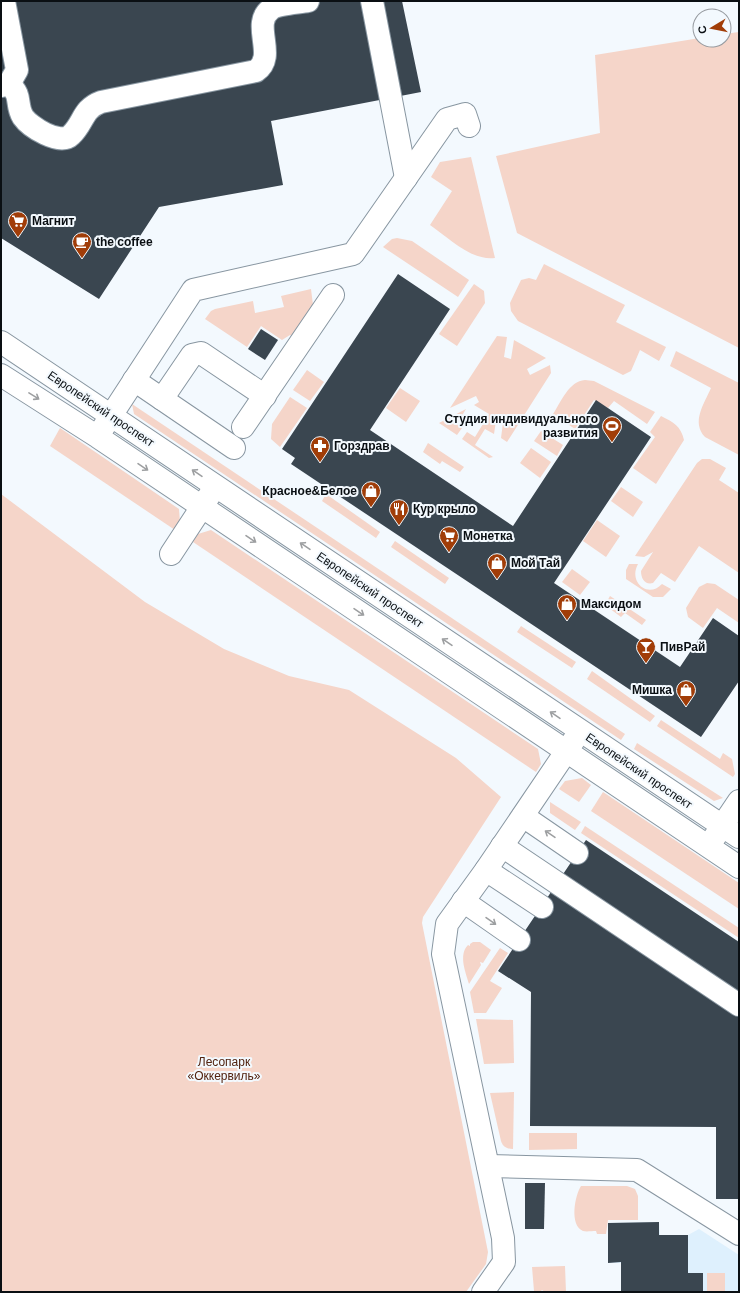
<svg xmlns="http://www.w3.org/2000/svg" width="740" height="1293" viewBox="0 0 740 1293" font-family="Arial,sans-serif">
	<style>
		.built { fill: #def0fd }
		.green { fill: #f5d5c9 }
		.building { fill: #3a4650 }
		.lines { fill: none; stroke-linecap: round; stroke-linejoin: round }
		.minor-casing { stroke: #8896a1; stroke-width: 24 }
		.minor { stroke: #fff; stroke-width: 22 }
		.oneway { stroke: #9d9fa1 }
		.labels { text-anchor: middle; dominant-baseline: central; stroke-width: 4; stroke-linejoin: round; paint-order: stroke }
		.poi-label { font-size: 12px; font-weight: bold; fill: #0a0f13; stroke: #f3f9fe; text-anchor: start }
		.street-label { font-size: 12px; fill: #0a0f13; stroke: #f3f9fe }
		.park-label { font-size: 12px; fill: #522310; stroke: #f3f9fe }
	</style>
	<rect width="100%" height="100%" fill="#f3f9fe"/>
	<!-- built -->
	<polygon class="built" points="659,1222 660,1235 688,1235 699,1229 739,1255 739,1292 621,1292 621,1263 608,1263 608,1223"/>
	<!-- green -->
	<g class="green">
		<polygon points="739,32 739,348 517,233 496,156 600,133 595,55 700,38 700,40 724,40 724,34"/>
		<path d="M471 157 495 258C471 261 449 238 430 225L452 191 431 177 440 162Z"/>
		<polygon points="397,238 412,241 469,280 458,297 383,247 392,239"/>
		<polygon points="544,264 625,305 616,322 666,347 659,361 640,350 631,371 623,375 518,321 511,311 510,303 521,280 529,278 536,280"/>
		<polygon points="474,284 484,291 485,303 457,346 439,334"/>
		<polygon points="311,289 313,305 293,337 290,335 282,340 261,326 247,347 205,319 211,311 215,309 253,301 255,313 284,307 281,296"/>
		<polygon points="497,336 507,337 504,357 511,359 514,340 546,358 527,369 530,375 550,365 551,373 507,442 501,438 504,415 497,414 494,434 485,429 475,445 493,457 489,458 462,439 467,432 475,437 489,414 474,405 479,402 476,396 450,408"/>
		<path d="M676 351 739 383V455L705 437C691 422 704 404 711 388L670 366Z"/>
		<polygon points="307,370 324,382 310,401 293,390"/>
		<path d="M585 380 594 381 655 412 647 424 614 401 608 408 594 400 575 429 553 414C561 402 569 381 585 380Z"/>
		<polygon points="400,388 420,401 406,422 386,408"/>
		<polygon points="290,397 307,408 280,447 271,439 272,424"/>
		<polygon points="132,404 625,734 621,740 134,414"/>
		<polygon points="466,409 457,424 462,428 457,435 439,423"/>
		<path d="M661 416C673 422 681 426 684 440L656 484 633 468 655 437 650 432Z"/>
		<polygon points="60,428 179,509 180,523 175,530 50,446"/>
		<polygon points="541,431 563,445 557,456 534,441"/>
		<polygon points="428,443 464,467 460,472 442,461 440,464 423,452"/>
		<polygon points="531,448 551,462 540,478 520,463"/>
		<path d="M702 459H710L726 468 719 480 739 493V573L699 546 675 582 661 573 653 583C645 585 641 579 641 571L653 552 644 557 635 556 697 463Z"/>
		<polygon points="621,487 643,502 633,517 611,501"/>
		<polygon points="1,494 145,602 224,649 289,676 349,690 456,758 501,797 423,917 422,923 488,1252 486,1264 466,1292 1,1292"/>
		<polygon points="326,494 380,532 376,538 322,501"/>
		<polygon points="597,520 620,536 606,557 583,541"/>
		<polygon points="211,530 538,749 541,764 536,772 193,542 198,534"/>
		<polygon points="395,541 449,578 445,584 391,547"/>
		<path d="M629 564H638C628 582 648 599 662 584L671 589 663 597H653L626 579V570Z"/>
		<polygon points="572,569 590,582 580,595 562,582"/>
		<polygon points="707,583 715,584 739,600 739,623 717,608 703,628 688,617 686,608 699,587"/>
		<polygon points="610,596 646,620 642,625 625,613 621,617 605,605"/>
		<polygon points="521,626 576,662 572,668 517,632"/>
		<polygon points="592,671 655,716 650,722 587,679"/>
		<polygon points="661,720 720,759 723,753 732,759 735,774 733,777 657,726"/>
		<polygon points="637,743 723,798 714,801 634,749"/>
		<polygon points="582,778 591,785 579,802 559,789 565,781"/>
		<polygon points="603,792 739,883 739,909 591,811"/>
		<polygon points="550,802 581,822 575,830 550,813"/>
		<polygon points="585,826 739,928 739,938 581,833"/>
		<path d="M473 942H480L491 950 483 963 480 962 481 965 469 984C466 973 458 955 468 945L470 946V944Z"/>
		<polygon points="500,948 508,953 490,981 502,988 486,1013 474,1013 470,992"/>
		<polygon points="476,1019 513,1020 514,1063 484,1064"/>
		<path d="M514 1092 513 1149C507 1149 503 1147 501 1141L490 1093Z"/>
		<polygon points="529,1133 577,1133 577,1149 529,1150"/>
		<path d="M581 1186H627L635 1189 638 1196V1220H608L606 1234H597L596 1231C592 1231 586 1232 583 1231 569 1225 575 1195 581 1186Z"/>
		<polygon points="565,1266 566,1292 545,1292 542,1290 540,1292 534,1291 532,1267"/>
		<rect x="707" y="1273" width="18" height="19"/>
	</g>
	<!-- building -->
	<g class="building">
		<polygon points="1,1 402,1 421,92 271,121 283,185 159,207 99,299 1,238"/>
		<polygon points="398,274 450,309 370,430 513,526 596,400 651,437 554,583 680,667 713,618 739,636 739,681 701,737 291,464 295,458 282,449"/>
		<polygon points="261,329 278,340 265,360 248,349"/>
		<polygon points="586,840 739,942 739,1199 716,1199 716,1127 530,1126 531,992 498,971"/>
		<polygon points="525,1183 545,1183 544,1229 525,1229"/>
		<polygon points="659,1222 659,1235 688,1235 688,1273 703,1273 703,1292 621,1292 621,1262 608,1263 608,1223"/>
	</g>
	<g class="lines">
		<defs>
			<g id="minor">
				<polyline points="372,1 406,178"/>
				<path d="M9 84C23 96 15 104 23 117 30 127 60 146 71 135 84 123 82 109 101 102L256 71C278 56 250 24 271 9 278 4 299 3 308 1"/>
				<polyline points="1,86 9,84 17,70 4,1"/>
				<polyline points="1,342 739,837"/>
				<polyline points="1,375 98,437 739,867"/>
				<polyline points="134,380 234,448"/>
				<polyline points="162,399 192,355 201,353 265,396"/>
				<polyline points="243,427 333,295"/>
				<polyline points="103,428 193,290 353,254 447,119 465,114 469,126"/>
				<polyline points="171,554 211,493"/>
				<polyline points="523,816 577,853"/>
				<polyline points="714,838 739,801"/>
				<polyline points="502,846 739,1005"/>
				<polyline points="486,870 542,907"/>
				<polyline points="463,901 519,940"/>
				<polyline points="488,1166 637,1170 739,1234"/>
				<polyline points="483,1292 504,1262 503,1238 443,954 447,924 486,870 574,740"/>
			</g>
		</defs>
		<!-- minor casing -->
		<use href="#minor" class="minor-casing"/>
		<!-- minor -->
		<use href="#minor" class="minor"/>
	</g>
	<!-- one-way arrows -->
	<defs><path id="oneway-shaft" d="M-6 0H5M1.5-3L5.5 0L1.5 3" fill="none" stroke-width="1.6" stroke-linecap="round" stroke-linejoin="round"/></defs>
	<g class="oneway">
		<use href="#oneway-shaft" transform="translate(34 396) rotate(32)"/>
		<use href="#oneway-shaft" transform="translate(143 467) rotate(34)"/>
		<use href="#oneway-shaft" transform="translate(197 473) rotate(-146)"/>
		<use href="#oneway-shaft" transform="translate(251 539) rotate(34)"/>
		<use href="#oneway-shaft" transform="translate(305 546) rotate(-146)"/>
		<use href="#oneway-shaft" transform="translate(359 612) rotate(34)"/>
		<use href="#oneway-shaft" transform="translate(447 642) rotate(-146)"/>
		<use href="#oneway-shaft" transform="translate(555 715) rotate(-146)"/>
		<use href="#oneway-shaft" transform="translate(550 834) rotate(-146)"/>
		<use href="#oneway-shaft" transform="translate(491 921) rotate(35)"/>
	</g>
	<!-- icons -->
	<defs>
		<symbol id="supermarket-pin" viewBox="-11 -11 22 30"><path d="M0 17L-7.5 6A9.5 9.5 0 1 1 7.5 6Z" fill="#a13d08" stroke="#f3f9fe"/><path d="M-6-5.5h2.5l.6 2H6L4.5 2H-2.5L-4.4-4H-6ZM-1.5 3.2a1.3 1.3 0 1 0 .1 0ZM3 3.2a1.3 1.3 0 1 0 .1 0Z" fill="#fff"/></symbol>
		<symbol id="cafe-pin" viewBox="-11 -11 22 30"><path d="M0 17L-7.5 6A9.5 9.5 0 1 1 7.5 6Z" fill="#a13d08" stroke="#f3f9fe"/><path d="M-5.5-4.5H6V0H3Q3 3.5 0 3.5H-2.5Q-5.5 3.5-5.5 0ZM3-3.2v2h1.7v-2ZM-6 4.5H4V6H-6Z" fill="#fff"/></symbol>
		<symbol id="stadium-pin" viewBox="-11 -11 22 30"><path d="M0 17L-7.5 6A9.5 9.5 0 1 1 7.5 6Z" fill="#a13d08" stroke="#f3f9fe"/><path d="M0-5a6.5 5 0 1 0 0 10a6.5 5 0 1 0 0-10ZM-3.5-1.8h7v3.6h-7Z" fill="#fff"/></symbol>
		<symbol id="pharmacy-pin" viewBox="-11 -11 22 30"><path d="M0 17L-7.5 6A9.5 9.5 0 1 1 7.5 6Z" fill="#a13d08" stroke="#f3f9fe"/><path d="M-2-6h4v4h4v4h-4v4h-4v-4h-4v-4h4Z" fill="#fff"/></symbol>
		<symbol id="shop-pin" viewBox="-11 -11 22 30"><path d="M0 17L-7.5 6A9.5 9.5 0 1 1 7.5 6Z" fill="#a13d08" stroke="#f3f9fe"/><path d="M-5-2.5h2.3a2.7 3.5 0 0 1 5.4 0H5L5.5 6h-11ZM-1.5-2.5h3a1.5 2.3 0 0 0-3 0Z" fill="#fff"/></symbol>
		<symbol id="restaurant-pin" viewBox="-11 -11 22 30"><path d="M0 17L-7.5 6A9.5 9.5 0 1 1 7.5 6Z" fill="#a13d08" stroke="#f3f9fe"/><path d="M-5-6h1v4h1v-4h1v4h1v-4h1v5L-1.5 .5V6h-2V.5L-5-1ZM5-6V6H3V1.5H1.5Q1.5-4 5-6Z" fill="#fff"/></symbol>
		<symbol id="bar-pin" viewBox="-11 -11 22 30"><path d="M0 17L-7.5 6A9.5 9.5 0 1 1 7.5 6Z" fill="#a13d08" stroke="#f3f9fe"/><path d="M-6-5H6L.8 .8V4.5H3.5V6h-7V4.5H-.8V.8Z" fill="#fff"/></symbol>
	</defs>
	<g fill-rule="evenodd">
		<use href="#supermarket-pin" x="7" y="210" width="22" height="30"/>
		<use href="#cafe-pin" x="71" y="231" width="22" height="30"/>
		<use href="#stadium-pin" x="601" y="415" width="22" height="30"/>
		<use href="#pharmacy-pin" x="309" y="435" width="22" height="30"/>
		<use href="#shop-pin" x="360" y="480" width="22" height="30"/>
		<use href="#restaurant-pin" x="388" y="498" width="22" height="30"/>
		<use href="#supermarket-pin" x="438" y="525" width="22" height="30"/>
		<use href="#shop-pin" x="486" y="552" width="22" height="30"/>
		<use href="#shop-pin" x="556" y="593" width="22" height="30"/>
		<use href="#bar-pin" x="635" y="636" width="22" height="30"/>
		<use href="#shop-pin" x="675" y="679" width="22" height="30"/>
	</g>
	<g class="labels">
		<!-- poi labels -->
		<g class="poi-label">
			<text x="32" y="221">Магнит</text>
			<text x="96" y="242">the coffee</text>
			<text x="598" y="419" text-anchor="end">Студия индивидуального<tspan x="598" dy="14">развития</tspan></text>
			<text x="334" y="446">Горздрав</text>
			<text x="357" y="491" text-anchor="end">Красное&amp;Белое</text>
			<text x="413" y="509">Кур крыло</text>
			<text x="463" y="536">Монетка</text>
			<text x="511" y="563">Мой Тай</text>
			<text x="581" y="604">Максидом</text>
			<text x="660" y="647">ПивРай</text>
			<text x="672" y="690" text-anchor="end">Мишка</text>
		</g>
		<!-- street labels -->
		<g class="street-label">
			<text transform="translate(101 409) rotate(34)">Европейский проспект</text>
			<text transform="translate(370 590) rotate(34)">Европейский проспект</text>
			<text transform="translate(639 771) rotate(34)">Европейский проспект</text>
		</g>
		<!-- park labels -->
		<g class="park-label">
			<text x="224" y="1062">Лесопарк<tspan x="224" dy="14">«Оккервиль»</tspan></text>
		</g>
	</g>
	<!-- border -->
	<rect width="740" height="1293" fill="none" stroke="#0a0f13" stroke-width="4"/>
	<!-- north arrow -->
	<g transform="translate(712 28) rotate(260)"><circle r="19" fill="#f3f9fe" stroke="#969ba0"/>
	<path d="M0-3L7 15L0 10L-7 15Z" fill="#a13d08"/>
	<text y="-6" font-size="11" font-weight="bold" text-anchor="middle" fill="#0a0f13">С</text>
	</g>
</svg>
